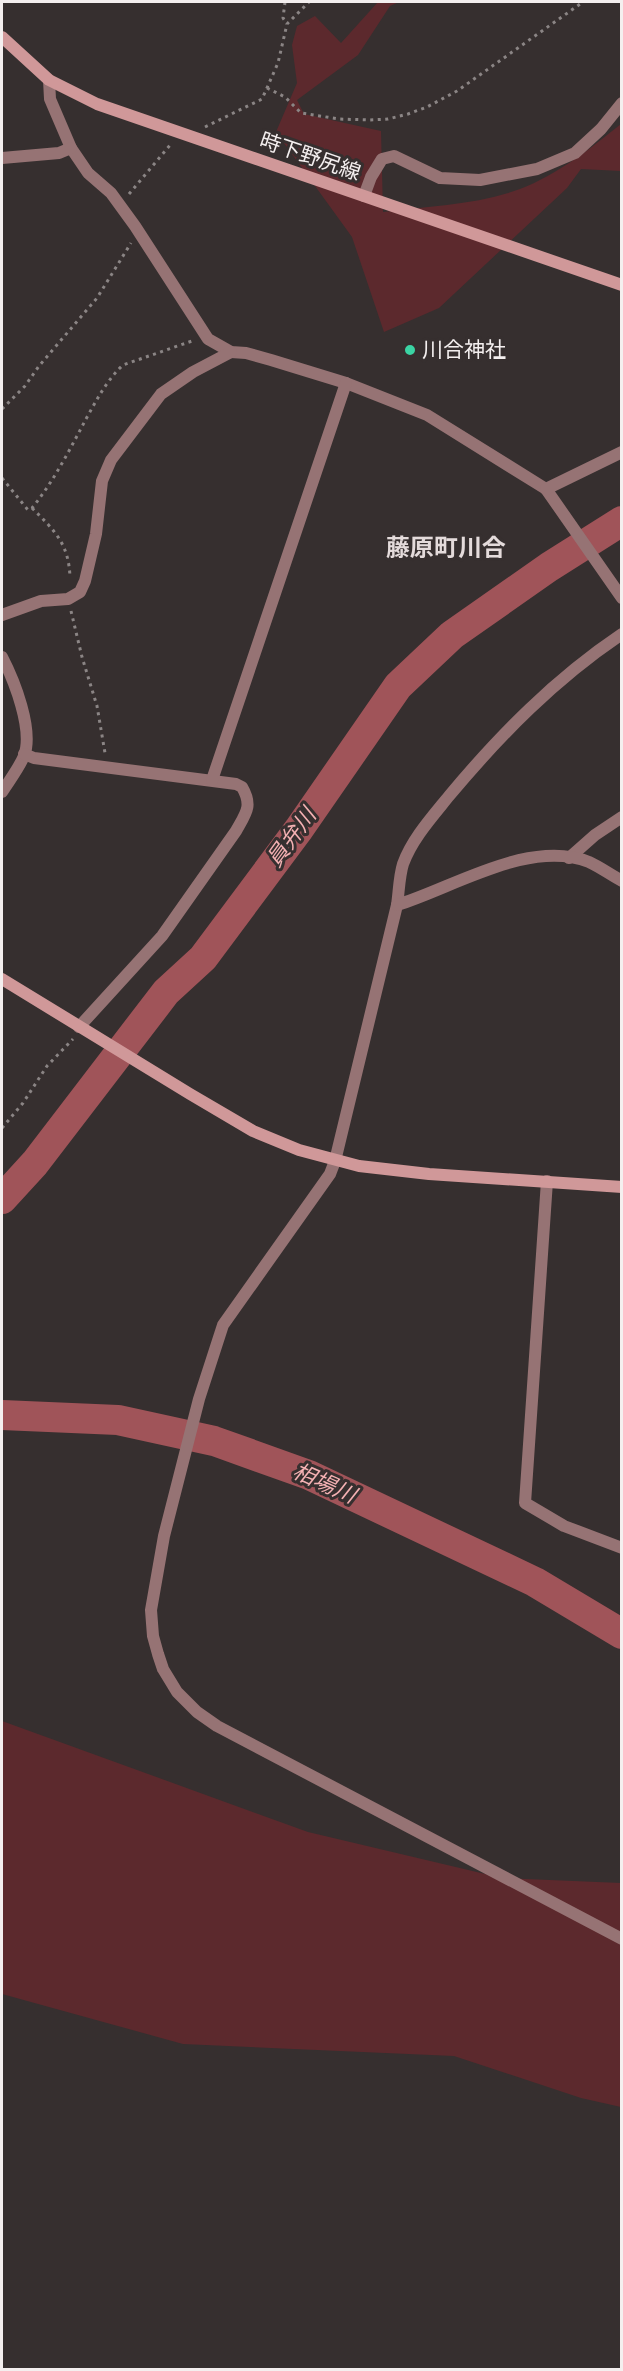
<svg xmlns="http://www.w3.org/2000/svg" width="623" height="2371" viewBox="0 0 623 2371" font-family="'Sofia Sans Condensed','Noto Sans JP',sans-serif">
	<style>
		.green { fill: #5c292d }
		.lines { fill: none; stroke-linecap: round; stroke-linejoin: round }
		.river { stroke: #a05459; stroke-width: 30 }
		.path { stroke: #8b8585; stroke-width: 3; stroke-dasharray: 3 4.5; stroke-linecap: butt }
		.street { stroke: #967374; stroke-width: 12 }
		.secondary { stroke: #d09899; stroke-width: 12 }
		.poi-dot { fill: #3bd4a4; stroke: #362f2f; stroke-width: 2 }
		.labels { text-anchor: middle; dominant-baseline: central; stroke-width: 6; stroke-linejoin: round; paint-order: stroke }
		.street-label { font-size: 21px; fill: #f4efef; stroke: #362f2f }
		.poi-label { font-size: 21px; fill: #f4efef; stroke: #362f2f; text-anchor: start }
		.water-label { font-size: 22px; font-style: italic; fill: #f4b1b3; stroke: #362f2f }
		.quarter-label { font-size: 24px; font-weight: bold; fill: #e4dbdb; stroke: #362f2f }
	</style>
	<rect width="100%" height="100%" fill="#362f2f"/>
	<!-- green -->
	<g class="green">
		<path d="M378 2H399L390 6 358 55 297 100 304 114 381 131 383 212C428 206 477 205 520 189 557 175 591 148 621 124V171L581 169 567 188 439 308 384 332 352 237 276 132 297 83 292 45 297 26 315 16 341 43Z"/>
		<polygon points="2,1721 308,1832 502,1878 621,1883 621,2107 581,2098 454,2056 183,2044 2,1994"/>
	</g>
	<g class="lines">
		<!-- river -->
		<g class="river">
			<polyline points="2,1199 35,1163 166,992 203,958 299,829 398,686 452,635 549,567 622,521"/>
			<polyline points="2,1415 118,1420 214,1441 309,1475 535,1582 622,1634"/>
		</g>
		<!-- path -->
		<g class="path">
			<polyline points="285,2 283,18 287,24"/>
			<polyline points="267,88 285,97 301,113 339,119 370,120 388,119 408,114 427,107 457,91 583,2"/>
			<polyline points="205,127 262,99 278,63 287,24 309,2"/>
			<polyline points="129,194 171,144"/>
			<polyline points="2,409 25,386 39,366 97,298 131,243"/>
			<path d="M2 478 28 510 32 508C54 481 70 449 86 419 97 399 107 380 123 365L192 341"/>
			<path d="M32 508C55 531 69 544 70 578"/>
			<polyline points="71,611 82,657 97,706 105,753"/>
			<polyline points="2,1128 23,1103 47,1066 73,1039"/>
		</g>
		<!-- street -->
		<g class="street">
			<polyline points="49,80 50,99 71,148 88,173 111,193 135,226 208,339 231,352 246,353 271,360 346,383 427,415 546,489 622,598"/>
			<polyline points="2,158 59,153 71,148"/>
			<polyline points="364,196 371,177 382,159 394,156 440,178 480,180 537,169 575,153 601,129 622,103"/>
			<polyline points="546,489 622,452"/>
			<polyline points="2,615 41,601 68,599 80,592 85,581 96,534 102,481 111,460 161,394 193,372 231,352"/>
			<path d="M622 634C555 679 500 735 449 796 432 817 412 839 403 864 399 877 399 892 397 905L335 1161 330 1174 223 1325 199 1399 164 1536 151 1610 153 1636 158 1654 163 1669 177 1692 197 1712 217 1726 622 1939"/>
			<path d="M2 657C14 680 34 730 24 756 19 768 9 781 2 792"/>
			<path d="M24 754 34 758 236 784 242 787C253 806 246 813 236 831L162 936 79 1027"/>
			<polyline points="212,780 346,383"/>
			<polyline points="569,858 595,835 622,817"/>
			<path d="M397 905C453 888 530 838 589 862 600 867 611 875 622 881"/>
			<polyline points="547,1181 525,1503 564,1526 622,1548"/>
		</g>
		<!-- secondary -->
		<g class="secondary">
			<polyline points="2,37 49,80 97,104 622,285"/>
			<polyline points="2,979 190,1094 253,1131 299,1150 359,1166 429,1174 622,1187"/>
		</g>
	</g>
	<!-- markers -->
	<circle class="poi-dot" cx="410" cy="350" r="6"/>
	<g class="labels">
		<!-- street labels -->
		<g class="street-label">
			<text transform="translate(310 157) rotate(19)">時下野尻線</text>
		</g>
		<!-- poi labels -->
		<g class="poi-label">
			<text x="422" y="350">川合神社</text>
		</g>
		<!-- water labels -->
		<g class="water-label">
			<text transform="translate(292 838) rotate(-54)">員弁川</text>
			<text transform="translate(324 1484) rotate(24)">相場川</text>
		</g>
		<!-- quarter labels -->
		<g class="quarter-label">
			<text x="446" y="548">藤原町川合</text>
		</g>
	</g>
	<!-- border -->
	<rect width="623" height="2371" fill="none" stroke="#f4efef" stroke-width="6"/>
</svg>
